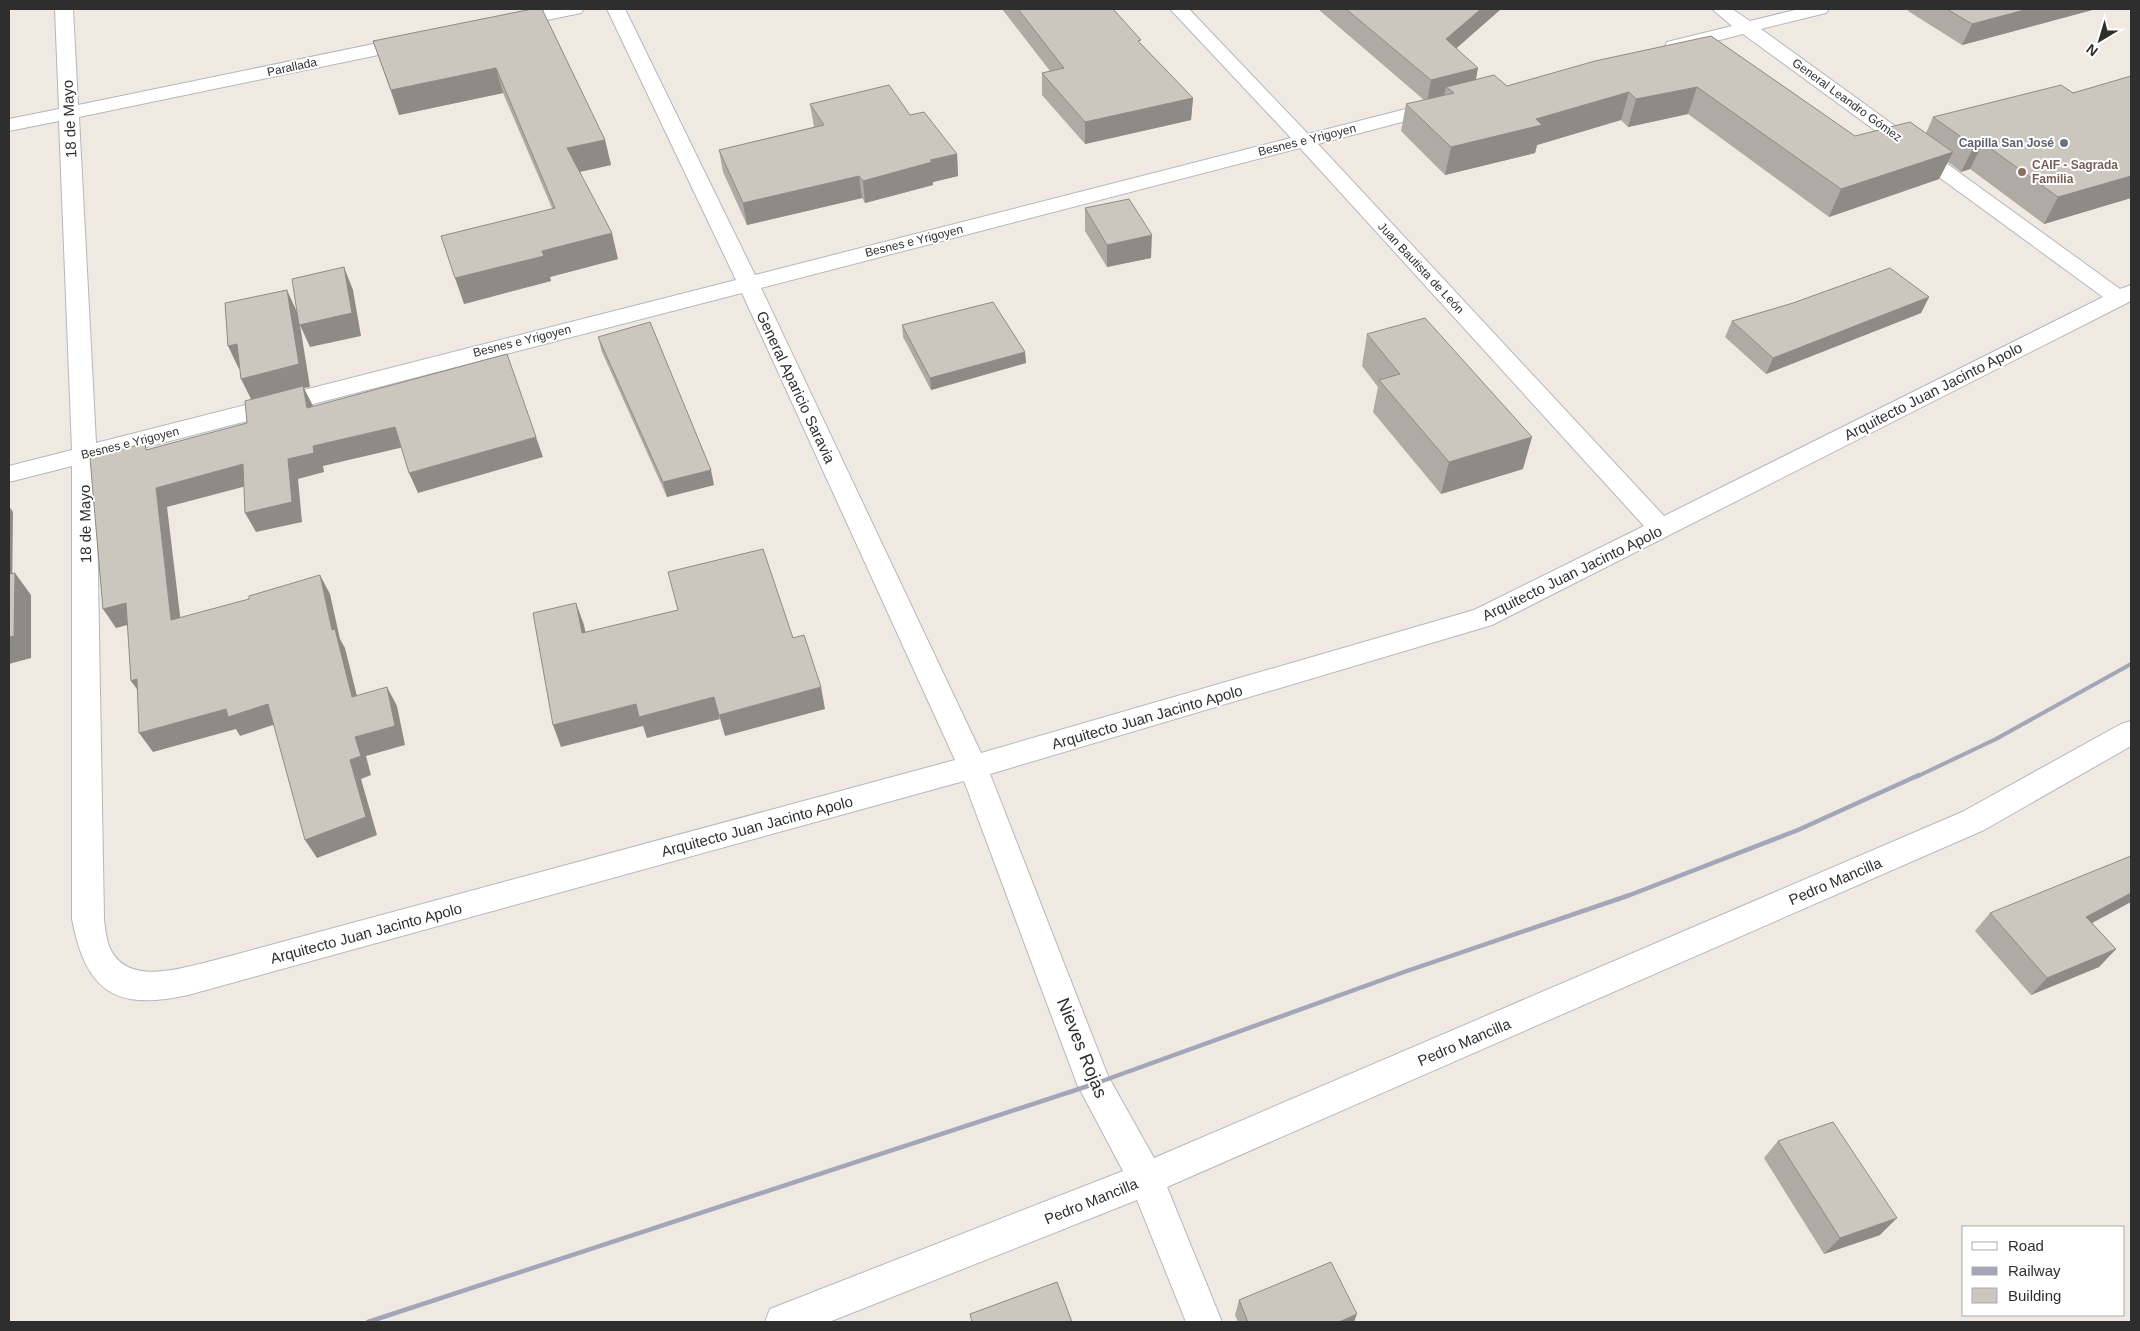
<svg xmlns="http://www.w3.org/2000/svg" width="2140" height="1331" viewBox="0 0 2140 1331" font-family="Helvetica,sans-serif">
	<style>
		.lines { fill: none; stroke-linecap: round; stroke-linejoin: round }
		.street-casing { stroke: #b4b7c1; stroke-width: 2 }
		.street { fill: #fff; fill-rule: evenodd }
		.rail-far1 { stroke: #a3a6b8; stroke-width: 4 }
		.rail { stroke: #a3a6b8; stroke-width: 4.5 }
		.wall { fill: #afaba4 }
		.shaded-wall { fill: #8e8b86 }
		.building { fill: #cbc7bf; stroke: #8e8b86 }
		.worship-dot { fill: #6b7280; stroke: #fff; stroke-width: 2 }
		.education-dot { fill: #8d6e63; stroke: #fff; stroke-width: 2 }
		.labels { text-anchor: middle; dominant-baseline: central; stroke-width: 4; stroke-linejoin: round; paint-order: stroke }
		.far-street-label { font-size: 12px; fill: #2e2e2e; stroke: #fff }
		.far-worship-label { font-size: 12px; font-weight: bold; fill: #5b616d; stroke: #fff; text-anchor: end }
		.far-education-label { font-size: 12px; font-weight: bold; fill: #785e54; stroke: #fff; text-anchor: start }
		.street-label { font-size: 15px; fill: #2e2e2e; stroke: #fff }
		.near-street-label { font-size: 18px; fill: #2e2e2e; stroke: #fff }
	</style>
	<rect width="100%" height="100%" fill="#efe9e1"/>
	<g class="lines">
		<defs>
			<g id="street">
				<path d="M55 9H73L78 105 412 36 419 38 421 42 419 46 412 48 79 117 96 443 736 280 607 9H625L755 275 1291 138 1170 9H1189L1308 134 1441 100 1448 102 1451 106 1448 110 1318 144 1664 516 2103 297 1743 34 1674 52 1667 50 1665 46 1667 42 1732 26 1712 9H1732L1750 21 1799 9H1829L1826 13 1761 29 2120 289 2131 285V301L1492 625 990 774 1108 1076 1154 1158 1962 812 2121 724 2131 721V746L1984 830 1167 1187 1222 1322H1186L1137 1200 829 1322H765L770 1309 1123 1171 1077 1084 964 781 188 995C115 1011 86 992 72 919V466L9 482V466L72 450 59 121 9 131V119L59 109ZM1300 148 1644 526 1474 610 981 753 761 288ZM742 293 955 760 204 963C173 970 125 985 109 946 106 938 105 928 104 919L96 460Z"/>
				<polygon points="550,9 584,9 581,13 508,28 502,27 499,23 502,19"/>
			</g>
		</defs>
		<!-- street casing -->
		<use href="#street" class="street-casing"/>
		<!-- street -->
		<use href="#street" class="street"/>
		<!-- rail-far1 -->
		<polyline class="rail-far1" points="1916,777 1996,739 2131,664"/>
		<!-- rail -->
		<polyline class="rail" points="368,1322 1094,1084 1404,972 1630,895 1798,830 1919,775"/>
	</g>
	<!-- wall -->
	<g class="wall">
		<polygon points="532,9 605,140 611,165 580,172 618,259 550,277 551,281 464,304 552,208 503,93 399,115 373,41"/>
		<polygon points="1002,9 1113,9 1141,44 1193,98 1191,120 1085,144 1042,95 1042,73 1050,71"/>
		<polygon points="1318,9 1501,9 1456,48 1476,79 1507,86 1711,36 1855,136 1926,133 1933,117 2073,93 2131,76 2131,198 2044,224 1970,169 1961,172 1948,162 1939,179 1829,217 1688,114 1628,127 1621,120 1537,145 1535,153 1445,175 1401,131 1406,104 1424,100"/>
		<polygon points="1909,9 2096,9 1962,45 1908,11"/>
		<polygon points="810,104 910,115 957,154 958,176 933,182 933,185 865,203 862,198 747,225 723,172 719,150 814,127"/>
		<polygon points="1085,208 1151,258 1107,267 1085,231"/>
		<polygon points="1929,297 1921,313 1766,374 1725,337 1732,321"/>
		<polygon points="902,325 1025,352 1026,363 931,390 903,337"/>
		<polygon points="1367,334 1523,469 1441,494 1373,412 1378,387 1362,366"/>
		<polygon points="598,337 714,485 667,497 602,352"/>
		<polygon points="1990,913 2092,923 2116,949 2099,967 2031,995 1975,931"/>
		<polygon points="1778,1141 1880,1235 1824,1254 1764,1158"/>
		<polygon points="1239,1300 1354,1322 1238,1322 1235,1315"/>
	</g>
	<!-- shaded-wall -->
	<g class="shaded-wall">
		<polygon points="1481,9 1501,9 1442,61 1446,39"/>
		<polygon points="2028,9 2096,9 1962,45 1972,24"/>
		<polygon points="496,68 503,93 399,115 391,90"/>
		<polygon points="1478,68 1474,90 1454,93 1446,87 1444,97 1427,102 1431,80"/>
		<polygon points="1697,87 1688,114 1628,127 1636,99"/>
		<polygon points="1629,92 1621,120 1537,145 1535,153 1445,175 1451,147 1536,119"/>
		<polygon points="1193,98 1191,120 1085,144 1085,122"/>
		<polygon points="605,140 611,165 574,173 567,148"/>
		<polygon points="1983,143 1970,169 1961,172 1974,146"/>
		<polygon points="1953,152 1939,179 1829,217 1841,189"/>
		<polygon points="957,154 958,176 933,182 933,185 865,203 863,181 930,160"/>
		<polygon points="859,176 862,198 747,225 743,203"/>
		<polygon points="2131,176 2131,198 2044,224 2058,197"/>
		<polygon points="612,233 618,259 550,277 551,281 464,304 455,278 542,251"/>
		<polygon points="1152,235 1151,258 1107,267 1107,245"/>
		<polygon points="344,267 353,290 361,336 310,347 300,325 310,387 304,388 313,406 316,428 252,401 241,379 287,290 297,312"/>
		<polygon points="1929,297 1921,313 1766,374 1773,358"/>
		<polygon points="237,344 248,367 239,369 228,346"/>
		<polygon points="1025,352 1026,363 931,390 930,378"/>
		<polygon points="395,427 404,447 323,466 324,472 298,479 302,522 256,532 245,513 288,459 313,446"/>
		<polygon points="536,437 543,457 418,493 409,473"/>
		<polygon points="1532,437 1523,469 1441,494 1449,462"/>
		<polygon points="243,464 254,484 167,507 183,640 171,620 156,488"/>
		<polygon points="711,470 714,485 667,497 663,482"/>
		<polygon points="9,506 13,512 12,600 9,596"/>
		<polygon points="15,573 31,595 31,658 9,664 9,637"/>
		<polygon points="320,575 330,594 340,639 345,648 362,716 352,697 332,630"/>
		<polygon points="126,603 139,622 116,628 103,609"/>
		<polygon points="576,603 584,625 590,655 582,633"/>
		<polygon points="137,679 145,700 131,681"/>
		<polygon points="387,687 397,706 405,745 366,756 371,775 361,779 377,835 317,858 305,840 350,760 355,737"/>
		<polygon points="821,687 825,709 725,736 719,715"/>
		<polygon points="714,697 720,719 647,738 643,726 561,747 553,725 636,704"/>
		<polygon points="268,704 279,723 240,736 236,729 153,752 139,733 226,709"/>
		<polygon points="2131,893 2131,902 2070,935 2086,917"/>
		<polygon points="2116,949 2099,967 2031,995 2047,978"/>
		<polygon points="1897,1218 1880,1235 1824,1254 1840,1238"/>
		<polygon points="1357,1314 1354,1322 1339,1322"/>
	</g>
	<!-- building -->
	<g class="building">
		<polygon points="532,9 542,9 605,140 567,148 612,233 542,251 544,256 455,278 441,236 555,208 496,68 391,90 373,41"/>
		<polygon points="1018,9 1113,9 1141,40 1138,41 1193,98 1085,122 1042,73 1064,68"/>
		<polygon points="1346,9 1481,9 1446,39 1478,68 1431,80"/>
		<polygon points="1947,9 2028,9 1972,24"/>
		<polygon points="1711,36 1855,136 1910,122 1953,152 1841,189 1697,87 1636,99 1629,92 1536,119 1542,125 1451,147 1406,104 1454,93 1446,87 1494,75 1507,86 1595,61"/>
		<polygon points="2131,76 2131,176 2058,197 1983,143 1974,146 1933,117 2061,85 2073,93"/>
		<polygon points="889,85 910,115 924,112 957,154 930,160 932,162 863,181 859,176 743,203 719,150 824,125 810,104"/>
		<polygon points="1129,199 1152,235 1107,245 1085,208"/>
		<polygon points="344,267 352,313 299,325 292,279"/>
		<polygon points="1890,268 1929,297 1773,358 1732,321 1793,303"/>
		<polygon points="287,290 299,364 241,379 237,344 228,346 225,303"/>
		<polygon points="993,302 1025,352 930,378 902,325"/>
		<polygon points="1425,318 1532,437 1449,462 1379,380 1400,374 1367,334"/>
		<polygon points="650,322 711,470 663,482 598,337"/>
		<polygon points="507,354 536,437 409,473 395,427 313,446 314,453 288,459 292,502 245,513 243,464 156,488 171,620 249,599 249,596 320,575 332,630 335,629 352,697 387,687 395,726 355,737 361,756 350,760 366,817 305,840 268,704 228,717 226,709 139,733 137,679 131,681 126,603 103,609 90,458 145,443 146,450 247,423 245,401 303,386 307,408"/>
		<polygon points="763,549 793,638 804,635 821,687 719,715 714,697 639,717 636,704 553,725 533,613 576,603 582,633 678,610 668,572"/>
		<polygon points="15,573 14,636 9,637 9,574"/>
		<polygon points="2131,856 2131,893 2086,917 2116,949 2047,978 1990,913"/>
		<polygon points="1833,1122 1897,1218 1840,1238 1778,1141"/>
		<polygon points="1331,1262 1357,1314 1339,1322 1248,1322 1239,1300"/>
		<polygon points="1057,1282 1072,1322 970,1322 972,1322 970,1314"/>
	</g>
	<!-- markers -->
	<circle class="worship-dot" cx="2064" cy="143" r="5"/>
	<circle class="education-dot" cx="2022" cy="172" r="5"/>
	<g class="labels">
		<!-- far-street labels -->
		<g class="far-street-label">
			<text transform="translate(292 67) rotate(-12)">Parallada</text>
			<text transform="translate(1847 100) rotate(36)">General Leandro Gómez</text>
			<text transform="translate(1307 140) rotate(-14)">Besnes e Yrigoyen</text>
			<text transform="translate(914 241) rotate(-14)">Besnes e Yrigoyen</text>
			<text transform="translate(1421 268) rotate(47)">Juan Bautista de León</text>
			<text transform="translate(522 341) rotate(-14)">Besnes e Yrigoyen</text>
			<text transform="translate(130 443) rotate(-14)">Besnes e Yrigoyen</text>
		</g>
		<!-- far-worship labels -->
		<g class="far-worship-label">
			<text x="2054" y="143">Capilla San José</text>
		</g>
		<!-- far-education labels -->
		<g class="far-education-label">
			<text x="2032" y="165">CAIF - Sagrada<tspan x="2032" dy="14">Familia</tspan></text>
		</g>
		<!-- street labels -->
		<g class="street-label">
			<text transform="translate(69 119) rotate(-93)">18 de Mayo</text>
			<text transform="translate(796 387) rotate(65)">General Aparicio Saravia</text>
			<text transform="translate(1933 391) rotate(-27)">Arquitecto Juan Jacinto Apolo</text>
			<text transform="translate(85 524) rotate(-91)">18 de Mayo</text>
			<text transform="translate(1572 573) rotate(-26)">Arquitecto Juan Jacinto Apolo</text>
			<text transform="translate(1147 717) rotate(-16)">Arquitecto Juan Jacinto Apolo</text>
			<text transform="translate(757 826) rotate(-15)">Arquitecto Juan Jacinto Apolo</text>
			<text transform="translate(1835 881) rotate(-23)">Pedro Mancilla</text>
			<text transform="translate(366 933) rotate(-15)">Arquitecto Juan Jacinto Apolo</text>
			<text transform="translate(1464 1042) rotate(-23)">Pedro Mancilla</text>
			<text transform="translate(1091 1201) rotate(-22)">Pedro Mancilla</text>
		</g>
		<!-- near-street labels -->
		<g class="near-street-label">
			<text transform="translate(1082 1048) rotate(68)">Nieves Rojas</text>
		</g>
	</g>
	<!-- border -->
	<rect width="2140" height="1331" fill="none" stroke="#2e2e2e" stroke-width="20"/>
	<!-- legend -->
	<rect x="1962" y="1226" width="162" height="90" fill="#ffffff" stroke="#ababab"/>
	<rect x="1972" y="1242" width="25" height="8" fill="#ffffff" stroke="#ababab"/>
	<text x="2008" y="1251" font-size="15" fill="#2e2e2e">Road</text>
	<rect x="1972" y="1267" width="25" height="8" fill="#a3a6b8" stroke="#ababab"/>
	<text x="2008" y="1276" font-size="15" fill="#2e2e2e">Railway</text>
	<rect x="1972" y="1288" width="25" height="15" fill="#cbc7bf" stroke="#ababab"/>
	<text x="2008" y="1301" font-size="15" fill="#2e2e2e">Building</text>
	<!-- north arrow -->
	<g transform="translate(2100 40) rotate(218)" stroke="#ffffff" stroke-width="4" paint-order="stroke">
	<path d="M0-4L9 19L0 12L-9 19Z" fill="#2e2e2e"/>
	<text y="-8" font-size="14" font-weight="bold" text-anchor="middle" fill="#2e2e2e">N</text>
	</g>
</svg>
